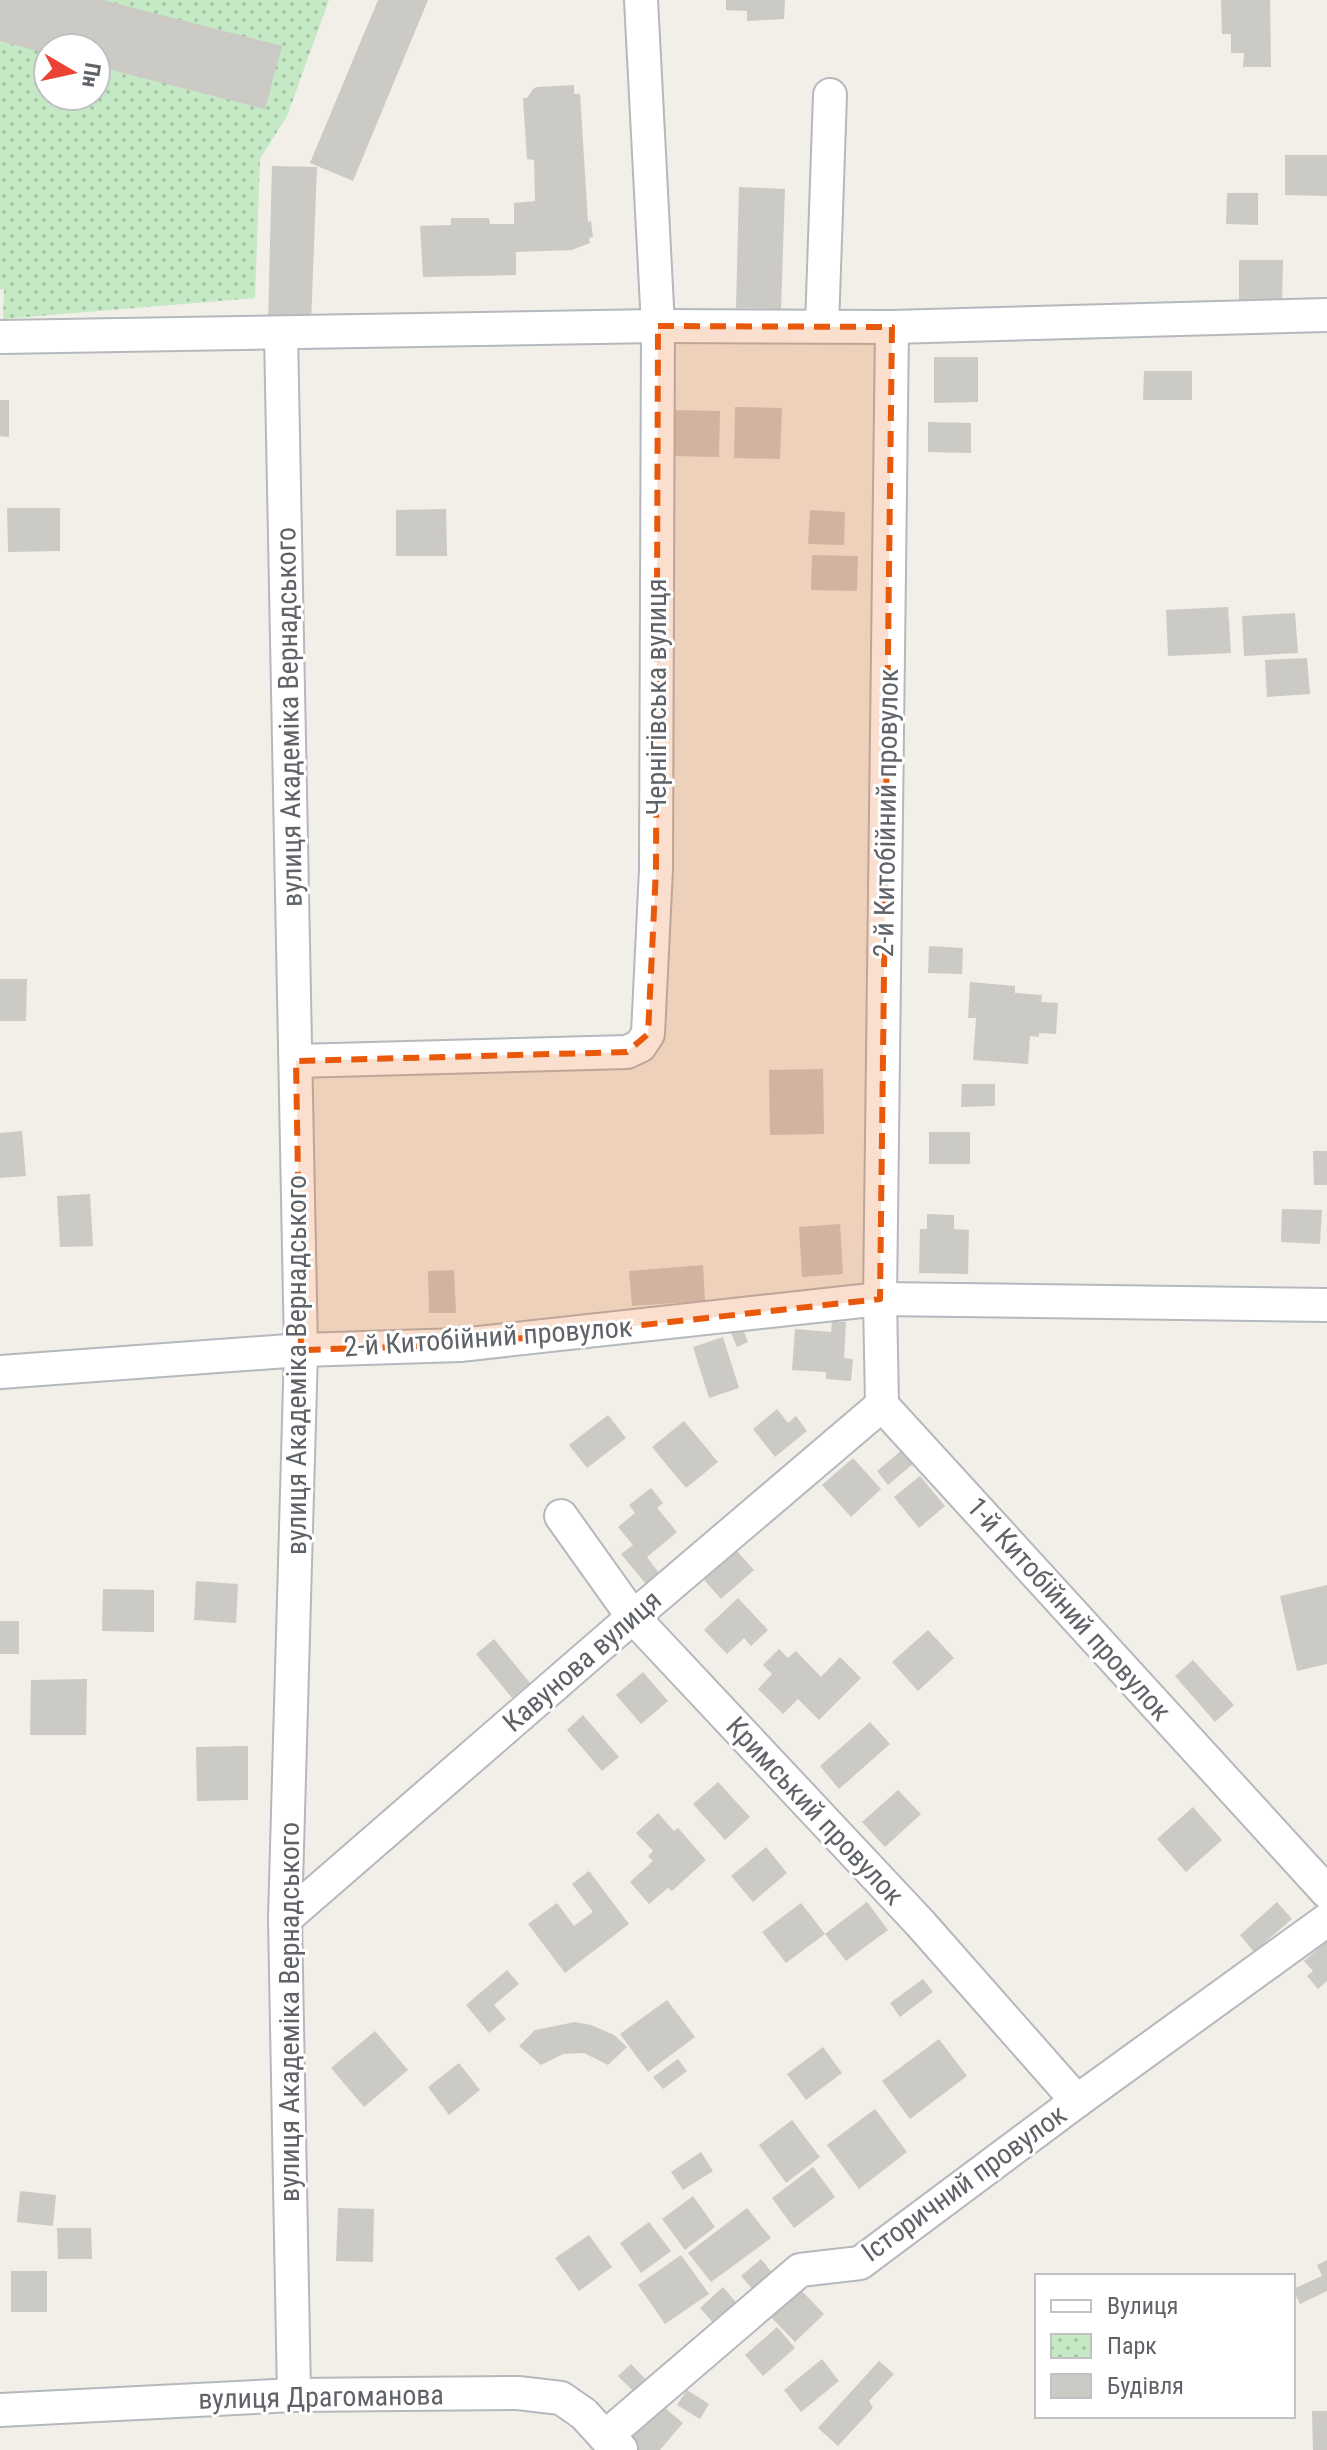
<svg xmlns="http://www.w3.org/2000/svg" width="1327" height="2450" viewBox="0 0 1327 2450" font-family="'Roboto Condensed',sans-serif">
	<style>
		.park { fill: url(#park-dots); fill-rule: evenodd }
		.building { fill: #cccac5 }
		.lines { fill: none; stroke-linecap: round; stroke-linejoin: round }
		.minor-casing { stroke: #b5b8bc; stroke-width: 36 }
		.minor { stroke: #fff; stroke-width: 32 }
		.marked { fill: #e8590c; fill-opacity: 0.2; stroke: #e8590c; stroke-width: 6; stroke-dasharray: 16 10; stroke-linejoin: round }
		.labels { text-anchor: middle; dominant-baseline: central; stroke-width: 6; stroke-linejoin: round; paint-order: stroke }
		.street-label { font-size: 28px; fill: #5f6368; stroke: #fff }
	</style>
	<defs>
		<pattern id="park-dots" width="8" height="8" patternUnits="userSpaceOnUse" patternTransform="scale(2)"><rect width="8" height="8" fill="#c5e8c5"/><path d="M2 2h.1M6 6h.1" fill="none" stroke="#a3c0a4" stroke-width="1.8" stroke-linecap="round"/></pattern>
	</defs>
	<rect width="100%" height="100%" fill="#f1efe8"/>
	<!-- park -->
	<path class="park" d="M0 0H329L287 116 260 159 255 298 3 319 4 290 0 289ZM48 48H96V96H48Z"/>
	<!-- building -->
	<g class="building">
		<polygon points="0,0 103,0 282,46 265,109 96,66 96,48 48,48 48,54 0,41"/>
		<polygon points="378,0 428,0 353,181 310,163"/>
		<polygon points="726,0 785,0 784,19 747,21 747,11 726,10"/>
		<polygon points="1221,0 1270,0 1271,67 1243,67 1244,53 1231,53 1231,34 1222,34"/>
		<polygon points="574,85 574,94 580,94 588,222 591,221 593,237 589,238 590,243 572,250 516,252 516,275 423,277 420,226 451,225 451,218 489,218 490,224 514,224 514,203 535,201 534,160 527,159 523,98 527,98 533,89 537,87"/>
		<polygon points="1285,155 1327,155 1327,196 1285,195"/>
		<polygon points="272,166 317,167 311,324 268,323"/>
		<polygon points="739,187 785,189 781,309 736,308"/>
		<polygon points="1227,193 1258,193 1258,225 1226,224"/>
		<polygon points="1239,260 1283,260 1282,301 1239,300"/>
		<polygon points="934,357 978,357 978,402 934,403"/>
		<polygon points="1144,371 1192,371 1192,400 1143,400"/>
		<polygon points="0,400 9,400 9,437 0,436"/>
		<polygon points="735,407 782,408 780,459 734,458"/>
		<polygon points="668,410 720,411 719,457 668,456"/>
		<polygon points="928,422 971,423 971,453 928,452"/>
		<polygon points="7,508 60,508 60,551 8,552"/>
		<polygon points="446,509 447,556 396,556 396,510"/>
		<polygon points="810,510 845,512 844,545 808,544"/>
		<polygon points="812,555 858,556 857,591 811,590"/>
		<polygon points="1228,607 1231,653 1168,656 1166,610"/>
		<polygon points="1295,613 1298,653 1244,656 1242,616"/>
		<polygon points="1307,658 1310,694 1267,697 1265,660"/>
		<polygon points="929,946 963,948 962,974 928,973"/>
		<polygon points="0,979 27,979 26,1021 0,1021"/>
		<polygon points="970,982 1015,986 1015,993 1042,995 1041,1002 1058,1003 1056,1034 1039,1033 1039,1037 1030,1036 1028,1064 973,1060 976,1018 968,1018"/>
		<polygon points="823,1069 824,1134 770,1135 769,1070"/>
		<polygon points="962,1084 995,1084 995,1106 961,1107"/>
		<polygon points="22,1131 26,1176 0,1178 0,1133"/>
		<rect x="929" y="1132" width="41" height="32"/>
		<polygon points="1313,1151 1327,1151 1327,1185 1314,1185"/>
		<polygon points="90,1194 93,1246 60,1247 57,1196"/>
		<polygon points="1282,1209 1322,1210 1320,1244 1281,1242"/>
		<polygon points="927,1214 954,1215 954,1229 969,1230 968,1274 919,1273 920,1229 927,1229"/>
		<polygon points="840,1224 843,1274 802,1277 799,1227"/>
		<polygon points="703,1265 705,1301 632,1306 629,1271"/>
		<polygon points="454,1270 456,1313 429,1313 428,1271"/>
		<polygon points="832,1321 846,1322 844,1358 853,1359 851,1381 826,1379 826,1372 792,1370 795,1329 831,1332"/>
		<polygon points="741,1324 748,1342 737,1347 729,1329"/>
		<polygon points="723,1337 739,1388 709,1398 693,1347"/>
		<polygon points="777,1409 788,1423 796,1416 807,1431 775,1457 753,1429"/>
		<polygon points="608,1415 626,1438 587,1468 569,1445"/>
		<polygon points="684,1421 718,1462 686,1488 652,1447"/>
		<polygon points="902,1450 913,1464 888,1485 877,1471"/>
		<polygon points="853,1458 881,1489 851,1517 822,1485"/>
		<polygon points="920,1476 945,1506 919,1528 894,1497"/>
		<polygon points="651,1488 663,1503 657,1508 677,1532 647,1557 659,1573 645,1583 621,1554 633,1545 618,1527 635,1513 629,1505"/>
		<polygon points="737,1551 754,1570 721,1599 704,1580"/>
		<polygon points="196,1581 238,1584 236,1623 194,1620"/>
		<polygon points="1327,1585 1327,1664 1297,1671 1280,1596"/>
		<polygon points="103,1589 154,1590 154,1632 102,1631"/>
		<polygon points="738,1598 768,1630 751,1646 744,1638 727,1654 704,1630"/>
		<rect x="0" y="1621" width="19" height="33"/>
		<polygon points="928,1630 954,1658 918,1691 892,1662"/>
		<polygon points="494,1639 530,1683 512,1698 476,1654"/>
		<polygon points="779,1649 788,1658 796,1651 821,1677 840,1657 861,1678 819,1720 798,1699 783,1714 758,1689 772,1674 763,1665"/>
		<polygon points="1193,1660 1234,1705 1215,1722 1175,1676"/>
		<polygon points="643,1672 668,1701 641,1724 616,1695"/>
		<polygon points="87,1679 86,1735 30,1735 31,1680"/>
		<polygon points="583,1715 619,1757 602,1771 567,1730"/>
		<polygon points="870,1722 890,1744 839,1789 820,1766"/>
		<polygon points="248,1746 248,1800 197,1801 196,1747"/>
		<polygon points="718,1782 750,1817 725,1840 693,1804"/>
		<polygon points="898,1790 921,1814 885,1847 862,1822"/>
		<polygon points="1193,1807 1222,1840 1186,1872 1157,1839"/>
		<polygon points="658,1813 674,1831 678,1828 706,1860 672,1891 668,1888 649,1904 630,1882 653,1861 648,1856 653,1851 636,1833"/>
		<polygon points="766,1847 787,1873 753,1902 731,1876"/>
		<polygon points="589,1871 629,1924 565,1973 528,1924 557,1903 574,1926 593,1912 572,1884"/>
		<polygon points="867,1902 888,1930 846,1961 825,1934"/>
		<polygon points="1277,1902 1292,1919 1254,1952 1240,1935"/>
		<polygon points="801,1903 825,1934 786,1963 762,1932"/>
		<polygon points="1327,1941 1327,1981 1318,1989 1307,1976 1313,1971 1304,1961"/>
		<polygon points="507,1970 519,1984 494,2005 506,2019 489,2033 466,2005"/>
		<polygon points="923,1979 933,1992 900,2017 890,2003"/>
		<polygon points="667,2000 695,2037 648,2072 620,2034"/>
		<polygon points="575,2022 591,2025 614,2035 627,2047 608,2065 584,2053 563,2054 541,2065 519,2046 535,2030"/>
		<polygon points="375,2031 408,2070 364,2107 331,2068"/>
		<polygon points="939,2039 967,2076 910,2119 882,2081"/>
		<polygon points="823,2047 842,2073 806,2100 787,2074"/>
		<polygon points="678,2059 687,2071 663,2089 653,2077"/>
		<polygon points="459,2063 480,2090 449,2115 428,2087"/>
		<polygon points="875,2109 907,2152 859,2189 827,2145"/>
		<polygon points="792,2120 820,2157 786,2183 759,2145"/>
		<polygon points="701,2152 713,2171 683,2190 671,2172"/>
		<polygon points="813,2167 835,2197 794,2228 772,2198"/>
		<polygon points="20,2191 56,2195 53,2226 17,2222"/>
		<polygon points="693,2196 715,2227 685,2250 662,2219"/>
		<polygon points="338,2208 374,2209 373,2262 336,2261"/>
		<polygon points="747,2208 771,2238 711,2282 688,2253"/>
		<polygon points="649,2222 671,2251 641,2273 620,2243"/>
		<polygon points="57,2228 91,2228 92,2259 58,2259"/>
		<polygon points="589,2235 612,2267 579,2291 555,2258"/>
		<polygon points="681,2255 709,2294 665,2324 638,2285"/>
		<polygon points="761,2259 775,2276 755,2292 741,2276"/>
		<polygon points="1327,2260 1327,2291 1300,2304 1293,2289 1322,2276 1317,2265"/>
		<rect x="11" y="2271" width="36" height="41"/>
		<polygon points="723,2287 740,2307 717,2327 700,2308"/>
		<polygon points="799,2288 824,2314 795,2342 771,2317"/>
		<polygon points="777,2327 795,2348 763,2376 745,2355"/>
		<polygon points="822,2359 839,2381 801,2412 784,2390"/>
		<polygon points="879,2361 894,2374 869,2401 873,2408 838,2446 818,2428"/>
		<polygon points="631,2364 649,2383 637,2395 618,2376"/>
		<polygon points="687,2390 709,2404 700,2419 677,2405"/>
		<polygon points="659,2403 683,2423 660,2450 636,2450 626,2442"/>
		<polygon points="1312,2411 1327,2411 1327,2450 1313,2450"/>
	</g>
	<g class="lines">
		<defs>
			<g id="minor">
				<polyline points="822,326 830,95"/>
				<polyline points="892,327 880,1299 882,1405 1327,1892"/>
				<polyline points="281,334 301,1350 285,1919 294,2395"/>
				<polyline points="0,337 658,326 892,327 1327,315"/>
				<polyline points="296,1061 627,1052 640,1046 648,1034 656,869 658,326 641,0"/>
				<polyline points="0,1372 301,1350 460,1345 880,1299 1327,1305"/>
				<polyline points="561,1516 633,1617 920,1923 1077,2101"/>
				<polyline points="285,1919 633,1617 882,1405"/>
				<polyline points="0,2410 294,2395 518,2393 561,2398 584,2414 605,2437 621,2449"/>
				<polyline points="605,2437 800,2270 860,2263 1077,2101 1327,1920"/>
			</g>
		</defs>
		<!-- minor casing -->
		<use href="#minor" class="minor-casing"/>
		<!-- minor -->
		<use href="#minor" class="minor"/>
	</g>
	<!-- marked area -->
	<path class="marked" d="M658 326 892 327 880 1299 460 1345 301 1350 296 1061 627 1052 648 1034 656 869Z"/>
	<g class="labels">
		<!-- street labels -->
		<g class="street-label">
			<text transform="translate(656 697) rotate(-90)">Чернігівська вулиця</text>
			<text transform="translate(289 717) rotate(-91)">вулиця Академіка Вернадського</text>
			<text transform="translate(886 813) rotate(-89)">2-й Китобійний провулок</text>
			<text transform="translate(488 1337) rotate(-4)">2-й Китобійний провулок</text>
			<text transform="translate(296 1365) rotate(-90)">вулиця Академіка Вернадського</text>
			<text transform="translate(1069 1609) rotate(48)">1-й Китобійний провулок</text>
			<text transform="translate(582 1661) rotate(-41)">Кавунова вулиця</text>
			<text transform="translate(815 1811) rotate(47)">Кримський провулок</text>
			<text transform="translate(289 2012) rotate(-90)">вулиця Академіка Вернадського</text>
			<text transform="translate(964 2183) rotate(-36)">Історичний провулок</text>
			<text transform="translate(321 2397) rotate(-1)">вулиця Драгоманова</text>
		</g>
	</g>
	<!-- legend -->
	<rect x="1035" y="2274" width="260" height="144" fill="#ffffff" stroke="#bfc1c3" stroke-width="2"/>
	<rect x="1051" y="2300" width="40" height="12" fill="#ffffff" stroke="#bfc1c3" stroke-width="2"/>
	<text x="1107" y="2314" font-size="24" fill="#5f6368">Вулиця</text>
	<rect x="1051" y="2334" width="40" height="24" fill="url(#park-dots)" stroke="#bfc1c3" stroke-width="2"/>
	<text x="1107" y="2354" font-size="24" fill="#5f6368">Парк</text>
	<rect x="1051" y="2374" width="40" height="24" fill="#cccac5" stroke="#bfc1c3" stroke-width="2"/>
	<text x="1107" y="2394" font-size="24" fill="#5f6368">Будівля</text>
	<!-- north arrow -->
	<g transform="translate(72 72) rotate(99)"><circle r="38" fill="#ffffff" stroke="#bfc1c3" stroke-width="2"/>
	<path d="M0-6L14 30L0 20L-14 30Z" fill="#ea4335"/>
	<text y="-12" font-size="22" font-weight="bold" text-anchor="middle" fill="#5f6368">Пн</text>
	</g>
</svg>
